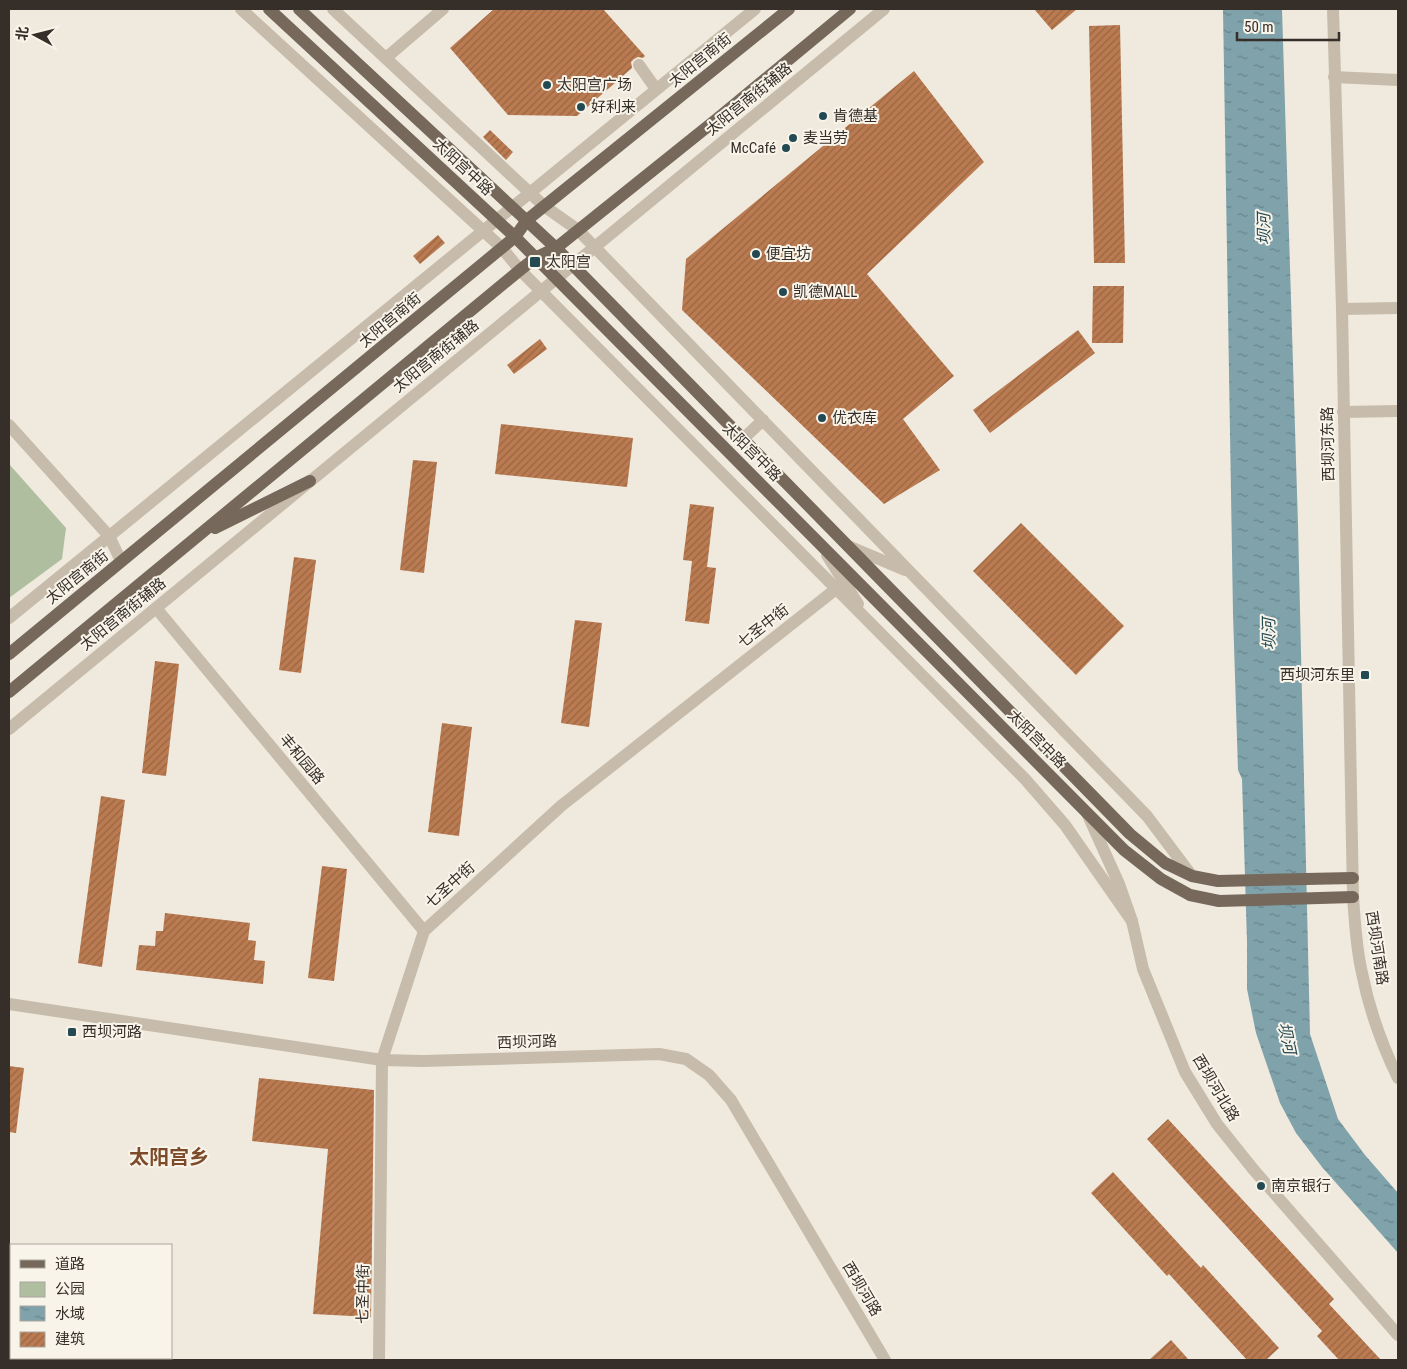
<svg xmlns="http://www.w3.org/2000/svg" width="1407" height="1369" viewBox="0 0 1407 1369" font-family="'Roboto Condensed','Noto Sans SC',sans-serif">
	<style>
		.park { fill: #afbe9f }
		.water { fill: url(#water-ripples) }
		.building { fill: url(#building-hatch) }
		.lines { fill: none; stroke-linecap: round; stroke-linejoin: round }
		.minor { stroke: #c7bcab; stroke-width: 12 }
		.major { stroke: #76695c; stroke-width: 12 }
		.poi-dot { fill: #234953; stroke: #f8f4ea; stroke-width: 2 }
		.labels { text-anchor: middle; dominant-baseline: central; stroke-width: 4; stroke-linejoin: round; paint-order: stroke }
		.street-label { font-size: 15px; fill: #362f29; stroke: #f8f4ea }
		.poi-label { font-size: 15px; fill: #362f29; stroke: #f8f4ea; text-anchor: start }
		.water-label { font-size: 16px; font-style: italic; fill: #234953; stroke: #f8f4ea }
		.district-label { font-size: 20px; font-weight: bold; fill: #7d4b2a; stroke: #f8f4ea }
	</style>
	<defs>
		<pattern id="water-ripples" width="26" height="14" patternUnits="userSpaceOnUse" patternTransform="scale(1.25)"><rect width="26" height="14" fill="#7fa2ab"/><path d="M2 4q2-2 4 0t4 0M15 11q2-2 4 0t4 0" fill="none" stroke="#69848b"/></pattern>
		<pattern id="building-hatch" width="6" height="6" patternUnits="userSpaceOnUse" patternTransform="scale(1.25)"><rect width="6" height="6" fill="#bb7b51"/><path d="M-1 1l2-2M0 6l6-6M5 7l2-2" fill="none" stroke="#996543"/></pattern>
	</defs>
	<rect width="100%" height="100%" fill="#f0eade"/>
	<!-- park -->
	<polygon class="park" points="9,464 66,528 62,559 9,598"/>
	<!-- water -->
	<polygon class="water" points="1223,9 1282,9 1298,525 1310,1034 1338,1119 1365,1155 1398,1193 1398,1253 1322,1167 1296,1133 1280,1103 1256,1033 1247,989 1247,942 1242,779 1238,770 1233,614"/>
	<!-- building -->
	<g class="building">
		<polygon points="494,9 603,9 645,56 643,58 638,57 634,59 631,62 632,68 577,116 508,115 450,48"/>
		<polygon points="1034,9 1077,9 1052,30"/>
		<polygon points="1120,25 1125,263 1094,263 1089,26"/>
		<polygon points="914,71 984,162 867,274 954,376 903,419 940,470 884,504 682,310 686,259"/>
		<polygon points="490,130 513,152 506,160 483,137"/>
		<polygon points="438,235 445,243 420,264 413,256"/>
		<polygon points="1093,286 1124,286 1123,343 1092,343"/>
		<polygon points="1078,330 1095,353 990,433 973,410"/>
		<polygon points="540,339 547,349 514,374 507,365"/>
		<polygon points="501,424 633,438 627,487 495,474"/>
		<polygon points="413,460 437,462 424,573 400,570"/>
		<polygon points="690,504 714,507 707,567 716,568 709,624 685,621 692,561 683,560"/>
		<polygon points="1021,523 1124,626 1076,675 973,571"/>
		<polygon points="294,557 316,560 301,673 279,670"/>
		<polygon points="575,620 602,623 589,727 561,723"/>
		<polygon points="155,661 179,664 166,776 142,773"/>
		<polygon points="442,723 472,727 459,836 428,832"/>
		<polygon points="101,796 125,800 102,967 78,963"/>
		<polygon points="322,866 347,869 334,981 308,978"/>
		<polygon points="165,913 250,923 248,940 256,941 254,960 265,961 263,984 136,970 139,945 155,946 156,931 163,931"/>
		<polygon points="9,1066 24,1068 16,1133 9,1132"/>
		<polygon points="259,1078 374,1090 371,1317 313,1314 328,1149 252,1141"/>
		<polygon points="1168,1119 1334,1299 1329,1304 1381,1360 1339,1360 1317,1336 1322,1331 1147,1139"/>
		<polygon points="1113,1172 1201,1268 1203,1265 1279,1348 1266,1360 1247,1360 1169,1274 1167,1276 1091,1193"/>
		<polygon points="1171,1340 1189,1360 1149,1360"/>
	</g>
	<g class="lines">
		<!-- minor -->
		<g class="minor">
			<polyline points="241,9 502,248 520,270 1025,779 1065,825 1132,921"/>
			<polyline points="333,9 544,206 578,230 1147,816 1192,876"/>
			<path d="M1333 9 1342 309 1353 897C1355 922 1356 948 1362 973 1369 1009 1382 1045 1398 1078"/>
			<polyline points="387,57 443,9"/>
			<polyline points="639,65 656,89"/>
			<polyline points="1334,77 1398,80"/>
			<polyline points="1342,309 1398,308"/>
			<polyline points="1343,412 1398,411"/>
			<polyline points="9,425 109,536 121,561"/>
			<polyline points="743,439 763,420"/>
			<polyline points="848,546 905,570"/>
			<polyline points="827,555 858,604"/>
			<polyline points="156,608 424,931"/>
			<polyline points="9,618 755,9"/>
			<polyline points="9,729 884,9"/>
			<polyline points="1087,813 1119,884 1132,921 1143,969 1185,1072 1217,1124 1253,1169 1398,1335"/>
			<polyline points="9,1004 382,1060 423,1061 659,1054 686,1059 709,1075 731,1100 885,1360"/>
			<polyline points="379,1360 382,1060 424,931 561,806 836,589"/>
		</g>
		<!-- major -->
		<g class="major">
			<polyline points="269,9 515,237 1124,850 1161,879 1190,895 1219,901 1353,897"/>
			<polyline points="299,9 556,248 1130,834 1165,863 1192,876 1218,881 1353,878"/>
			<polyline points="215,528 310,481"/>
			<polyline points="9,654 515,237 527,220 789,9"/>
			<polyline points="9,692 520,270 535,258 556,248 717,119 850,9"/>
		</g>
	</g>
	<!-- markers -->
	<g class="poi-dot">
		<circle cx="547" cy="85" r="5"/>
		<circle cx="581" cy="107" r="5"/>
		<circle cx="823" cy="116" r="5"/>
		<circle cx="793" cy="138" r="5"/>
		<circle cx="786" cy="148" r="5"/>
		<circle cx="756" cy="254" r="5"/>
		<rect x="529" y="256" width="12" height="12" rx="2.5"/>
		<circle cx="783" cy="292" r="5"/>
		<circle cx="822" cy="418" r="5"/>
		<rect x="1360" y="670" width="10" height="10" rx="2.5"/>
		<rect x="67" y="1027" width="10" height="10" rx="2.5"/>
		<circle cx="1261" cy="1186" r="5"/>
	</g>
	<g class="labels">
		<!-- street labels -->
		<g class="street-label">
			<text transform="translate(700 60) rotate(-39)">太阳宫南街</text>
			<text transform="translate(749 99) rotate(-39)">太阳宫南街辅路</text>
			<text transform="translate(463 167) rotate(43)">太阳宫中路</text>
			<text transform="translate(390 320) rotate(-40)">太阳宫南街</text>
			<text transform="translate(436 356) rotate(-39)">太阳宫南街辅路</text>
			<text transform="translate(1328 444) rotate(-91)">西坝河东路</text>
			<text transform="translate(752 452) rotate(45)">太阳宫中路</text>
			<text transform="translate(77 577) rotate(-39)">太阳宫南街</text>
			<text transform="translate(123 614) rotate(-39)">太阳宫南街辅路</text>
			<text transform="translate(763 626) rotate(-38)">七圣中街</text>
			<text transform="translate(1037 739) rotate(45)">太阳宫中路</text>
			<text transform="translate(302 759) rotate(50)">丰和园路</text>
			<text transform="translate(450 885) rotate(-42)">七圣中街</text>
			<text transform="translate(1377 948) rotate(81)">西坝河南路</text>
			<text transform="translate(527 1042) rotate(-2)">西坝河路</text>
			<text transform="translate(1216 1088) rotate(59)">西坝河北路</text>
			<text transform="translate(862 1289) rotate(59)">西坝河路</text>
			<text transform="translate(363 1294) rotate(-89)">七圣中街</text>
		</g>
		<!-- poi labels -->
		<g class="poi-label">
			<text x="557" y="85">太阳宫广场</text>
			<text x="591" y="107">好利来</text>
			<text x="833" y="116">肯德基</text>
			<text x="803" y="138">麦当劳</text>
			<text x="776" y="148" text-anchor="end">McCafé</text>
			<text x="766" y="254">便宜坊</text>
			<text x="546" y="262">太阳宫</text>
			<text x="793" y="292">凯德MALL</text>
			<text x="832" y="418">优衣库</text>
			<text x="1355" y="675" text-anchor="end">西坝河东里</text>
			<text x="82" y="1032">西坝河路</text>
			<text x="1271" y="1186">南京银行</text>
		</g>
		<!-- water labels -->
		<g class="water-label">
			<text transform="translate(1264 229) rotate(-91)">坝河</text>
			<text transform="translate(1269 634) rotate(-91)">坝河</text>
			<text transform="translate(1287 1038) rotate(78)">坝河</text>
		</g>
		<!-- district labels -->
		<g class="district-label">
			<text x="169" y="1157">太阳宫乡</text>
		</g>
	</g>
	<!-- border -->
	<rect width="1407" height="1369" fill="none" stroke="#362f29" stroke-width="20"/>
	<!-- legend -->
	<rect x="10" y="1244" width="162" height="115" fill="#f8f4ea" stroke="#aaa59d"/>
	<rect x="20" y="1260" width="25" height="8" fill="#76695c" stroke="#aaa59d"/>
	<text x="55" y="1269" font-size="15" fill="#362f29">道路</text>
	<rect x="20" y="1282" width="25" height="15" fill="#afbe9f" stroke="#aaa59d"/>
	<text x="55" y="1294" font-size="15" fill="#362f29">公园</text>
	<rect x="20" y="1306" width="25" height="15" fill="url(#water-ripples)" stroke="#aaa59d"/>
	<text x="55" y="1319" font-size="15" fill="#362f29">水域</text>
	<rect x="20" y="1332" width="25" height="15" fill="url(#building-hatch)" stroke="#aaa59d"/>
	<text x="55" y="1344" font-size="15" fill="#362f29">建筑</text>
	<!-- north arrow -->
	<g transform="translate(35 35) rotate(277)" stroke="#f8f4ea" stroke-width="4" paint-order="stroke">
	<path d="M0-4L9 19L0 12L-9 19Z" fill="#362f29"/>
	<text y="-8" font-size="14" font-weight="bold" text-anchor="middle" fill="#362f29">北</text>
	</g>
	<!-- scale -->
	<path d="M1237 32v8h102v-8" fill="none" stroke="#362f29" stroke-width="2.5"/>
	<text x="1244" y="32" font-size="15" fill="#362f29" stroke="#f8f4ea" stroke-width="4" paint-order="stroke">50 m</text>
</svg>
